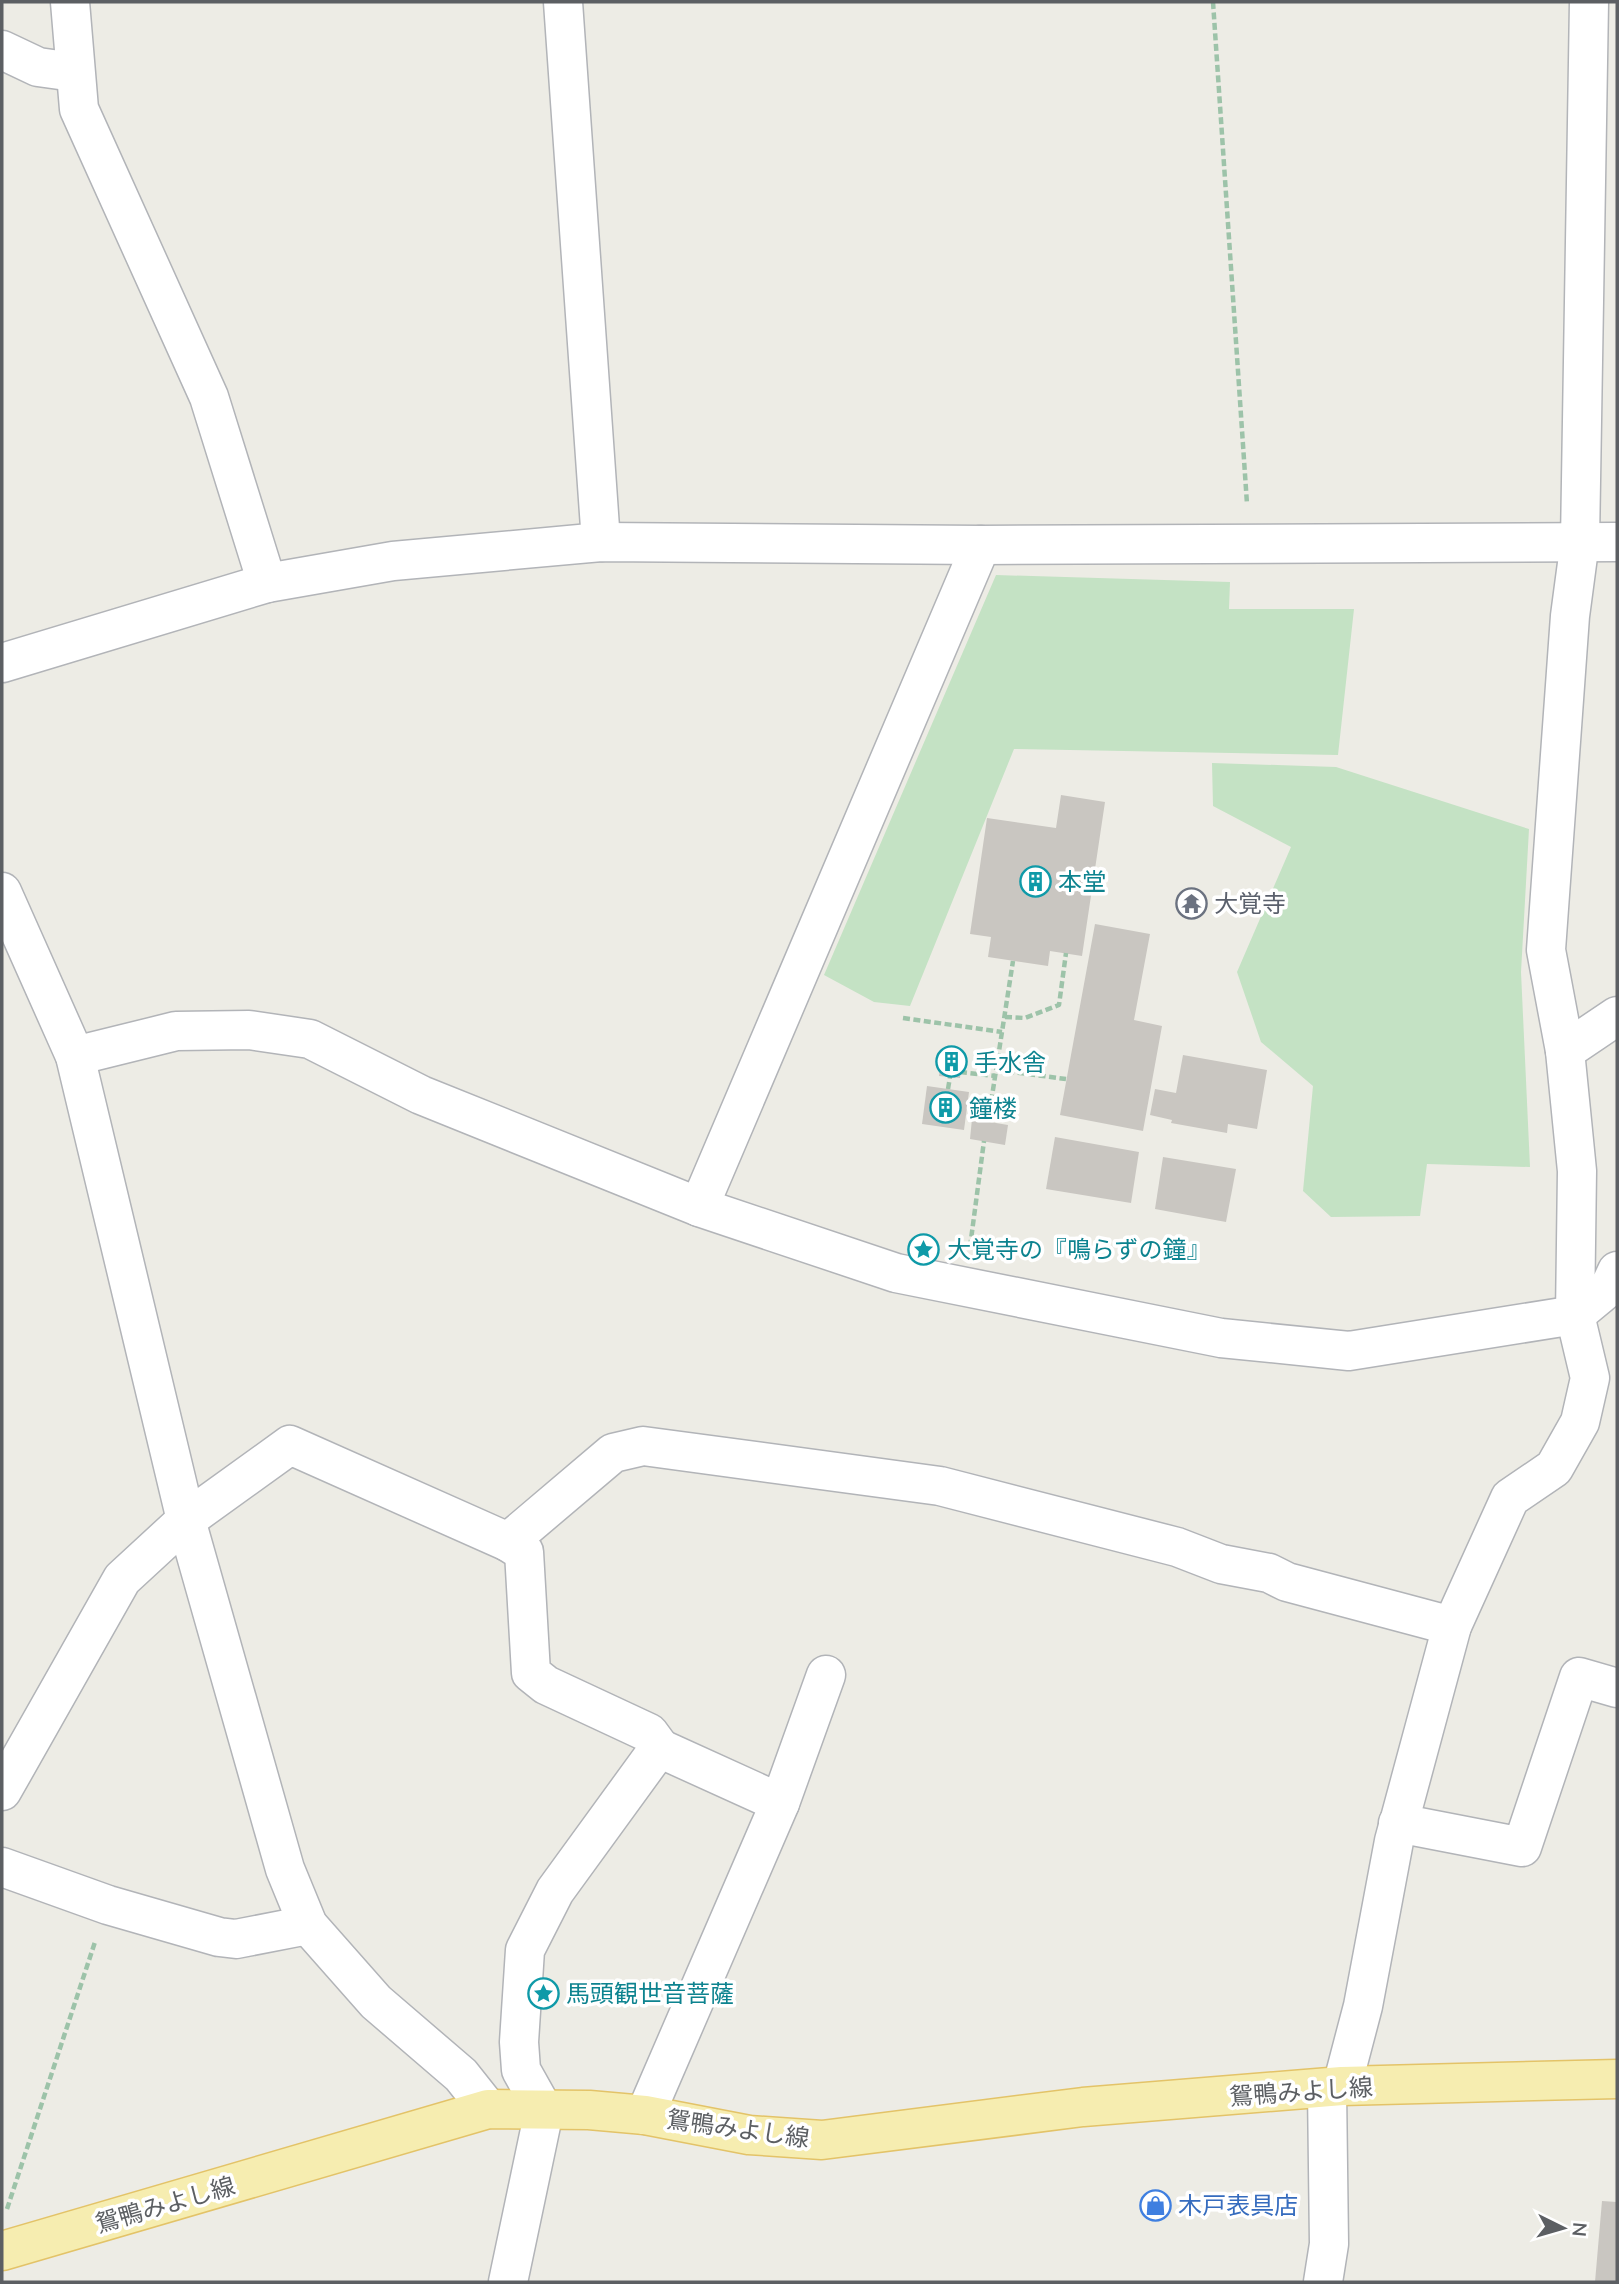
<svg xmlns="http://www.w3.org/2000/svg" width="1619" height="2284" viewBox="0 0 1619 2284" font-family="Mulish,'Noto Sans JP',sans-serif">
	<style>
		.green { fill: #c4e2c4 }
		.building { fill: #c9c6c1 }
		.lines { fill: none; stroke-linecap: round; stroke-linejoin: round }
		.minor-casing { stroke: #b2b4b8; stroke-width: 41 }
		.major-casing { stroke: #e3c368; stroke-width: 41 }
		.path { stroke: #9dc3a9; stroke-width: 4.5; stroke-dasharray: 7 3.5; stroke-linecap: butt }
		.minor { stroke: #fff; stroke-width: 38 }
		.major { stroke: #f6edb0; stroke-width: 38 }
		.labels { text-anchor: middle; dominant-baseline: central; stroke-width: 7; stroke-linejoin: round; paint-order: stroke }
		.culture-label { font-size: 24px; fill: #0d838f; stroke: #fff; text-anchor: start }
		.worship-label { font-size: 24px; fill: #5b616d; stroke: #fff; text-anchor: start }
		.street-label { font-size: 24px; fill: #5c5f63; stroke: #fff }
		.shop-label { font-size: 24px; fill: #366cbe; stroke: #fff; text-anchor: start }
	</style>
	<rect width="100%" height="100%" fill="#edece5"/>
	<!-- green -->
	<g class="green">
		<polygon points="996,575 1230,582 1229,609 1354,609 1338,755 1014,749 910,1006 874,1002 824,975"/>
		<polygon points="1212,763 1336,767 1529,829 1521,972 1530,1167 1427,1164 1420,1216 1331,1217 1303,1191 1313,1086 1261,1042 1237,972 1291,847 1213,806"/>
	</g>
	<!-- building -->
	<g class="building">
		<polygon points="1061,795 1105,802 1082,956 1050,951 1048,966 988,957 991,937 970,934 987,818 1056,828"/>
		<polygon points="1095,924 1150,934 1134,1020 1162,1026 1143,1131 1060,1115"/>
		<polygon points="942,1051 962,1053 960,1078 939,1076"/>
		<polygon points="1183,1055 1267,1070 1257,1129 1228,1124 1227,1133 1171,1123 1172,1120 1150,1115 1155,1089 1176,1093"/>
		<polygon points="927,1086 969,1092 964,1130 922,1124"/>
		<polygon points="972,1119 1008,1125 1005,1145 970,1139"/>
		<polygon points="1055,1137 1139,1152 1131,1203 1046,1189"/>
		<polygon points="1163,1157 1236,1169 1226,1222 1155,1209"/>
		<polygon points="1602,2201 1617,2202 1617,2282 1595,2282"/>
	</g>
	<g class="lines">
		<defs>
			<g id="minor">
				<polyline points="70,2 79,109 209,397 267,583"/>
				<polyline points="563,2 601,542"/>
				<polyline points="2,50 38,67 74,72"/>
				<polyline points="2,663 267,583 393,561 601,542 981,545 1617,542"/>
				<polyline points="2,892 75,1056 186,1520 285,1869 308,1925 376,2002 461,2075 488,2109"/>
				<polyline points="1565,1051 1617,1016"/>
				<polyline points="75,1056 176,1031 249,1030 310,1039 421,1095 699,1207 896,1273 1221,1338 1349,1351 1575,1315 1610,1286 1617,1271"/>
				<polyline points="699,1207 981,545"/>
				<polyline points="508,1542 524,1552 531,1673 546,1685 649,1733 660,1748"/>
				<polyline points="2,1791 122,1579 186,1520 290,1445 508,1542 613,1453 643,1446 940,1486 1177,1547 1221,1564 1269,1573 1287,1582 1452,1626"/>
				<polyline points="1398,1823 1522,1847 1579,1677 1617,1688"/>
				<polyline points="2,1867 108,1905 219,1937 236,1939 308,1925"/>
				<polyline points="1342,2086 1363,2006 1394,1841 1452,1626 1510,1498 1554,1468 1580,1422 1590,1378 1575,1315 1577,1171 1565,1051 1546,950 1570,616 1580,541 1589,2"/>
				<polyline points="645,2115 780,1803 826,1675"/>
				<polyline points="508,2282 544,2111 521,2070 519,2042 525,1950 555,1891 659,1748 780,1803"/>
				<polyline points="1323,2282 1329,2244 1327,2089"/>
			</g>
			<polyline id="major" points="2,2251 488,2109 589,2110 645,2115 749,2135 822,2140 1083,2107 1342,2086 1617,2079"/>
		</defs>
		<!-- minor casing -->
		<use href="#minor" class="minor-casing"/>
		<!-- major casing -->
		<use href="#major" class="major-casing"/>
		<!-- path -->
		<g class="path">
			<polyline points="1213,2 1247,504"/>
			<polyline points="1005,1017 1025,1018 1059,1005 1066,953"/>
			<polyline points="903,1018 1002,1032"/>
			<polyline points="997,1070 1066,1079"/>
			<polyline points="960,1072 995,1076"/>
			<polyline points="948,1089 950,1077"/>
			<polyline points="988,1122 1013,961"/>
			<polyline points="970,1247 984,1141"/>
			<polyline points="7,2209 95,1942"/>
		</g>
		<!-- minor -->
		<use href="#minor" class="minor"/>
		<!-- major -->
		<use href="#major" class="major"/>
	</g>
	<!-- icons -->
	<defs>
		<symbol id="building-ring" viewBox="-11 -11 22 22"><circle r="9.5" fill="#fff" stroke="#0f9aa8" stroke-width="1.5"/><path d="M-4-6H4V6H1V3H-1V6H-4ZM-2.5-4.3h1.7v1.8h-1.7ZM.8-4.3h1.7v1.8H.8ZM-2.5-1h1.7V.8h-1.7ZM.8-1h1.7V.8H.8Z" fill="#0f9aa8"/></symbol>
		<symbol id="temple-ring" viewBox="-11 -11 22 22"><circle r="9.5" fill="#fff" stroke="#6b7280" stroke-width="1.5"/><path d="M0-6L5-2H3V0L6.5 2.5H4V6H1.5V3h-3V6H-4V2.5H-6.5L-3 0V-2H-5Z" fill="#6b7280"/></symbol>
		<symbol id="sight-ring" viewBox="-11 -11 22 22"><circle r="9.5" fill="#fff" stroke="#0f9aa8" stroke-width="1.5"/><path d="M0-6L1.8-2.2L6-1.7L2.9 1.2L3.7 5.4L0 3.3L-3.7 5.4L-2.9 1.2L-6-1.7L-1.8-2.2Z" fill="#0f9aa8"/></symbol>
		<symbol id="shop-ring" viewBox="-11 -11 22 22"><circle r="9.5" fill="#fff" stroke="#3f7fe0" stroke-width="1.5"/><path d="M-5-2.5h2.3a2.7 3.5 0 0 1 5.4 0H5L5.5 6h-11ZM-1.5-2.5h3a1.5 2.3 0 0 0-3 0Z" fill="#3f7fe0"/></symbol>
	</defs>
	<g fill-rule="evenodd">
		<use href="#building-ring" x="1018" y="864" width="35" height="35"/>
		<use href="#temple-ring" x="1174" y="886" width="35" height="35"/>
		<use href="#building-ring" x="934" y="1044" width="35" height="35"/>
		<use href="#building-ring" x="928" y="1090" width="35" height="35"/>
		<use href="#sight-ring" x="906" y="1232" width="35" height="35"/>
		<use href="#sight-ring" x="526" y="1976" width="35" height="35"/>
		<use href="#shop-ring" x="1138" y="2188" width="35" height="35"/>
	</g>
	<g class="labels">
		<!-- culture labels -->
		<g class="culture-label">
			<text x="1058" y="881">本堂</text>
			<text x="974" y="1062">手水舎</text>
			<text x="969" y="1108">鐘楼</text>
			<text x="947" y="1249">大覚寺の『鳴らずの鐘』</text>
			<text x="566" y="1993">馬頭観世音菩薩</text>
		</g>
		<!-- worship labels -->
		<g class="worship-label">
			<text x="1214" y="903">大覚寺</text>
		</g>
		<!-- street labels -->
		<g class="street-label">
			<text transform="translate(1301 2091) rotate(-4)">鴛鴨みよし線</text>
			<text transform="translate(738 2128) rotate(8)">鴛鴨みよし線</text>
			<text transform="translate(165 2204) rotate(-16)">鴛鴨みよし線</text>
		</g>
		<!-- shop labels -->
		<g class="shop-label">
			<text x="1178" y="2205">木戸表具店</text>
		</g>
	</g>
	<!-- border -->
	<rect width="1619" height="2284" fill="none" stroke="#5c5f63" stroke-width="7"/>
	<!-- north arrow -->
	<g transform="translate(1563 2228) rotate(95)" stroke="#ffffff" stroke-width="5" paint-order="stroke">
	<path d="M0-5L12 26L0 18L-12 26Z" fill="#5c5f63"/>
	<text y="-10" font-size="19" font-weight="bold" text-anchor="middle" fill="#5c5f63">N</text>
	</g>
</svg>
